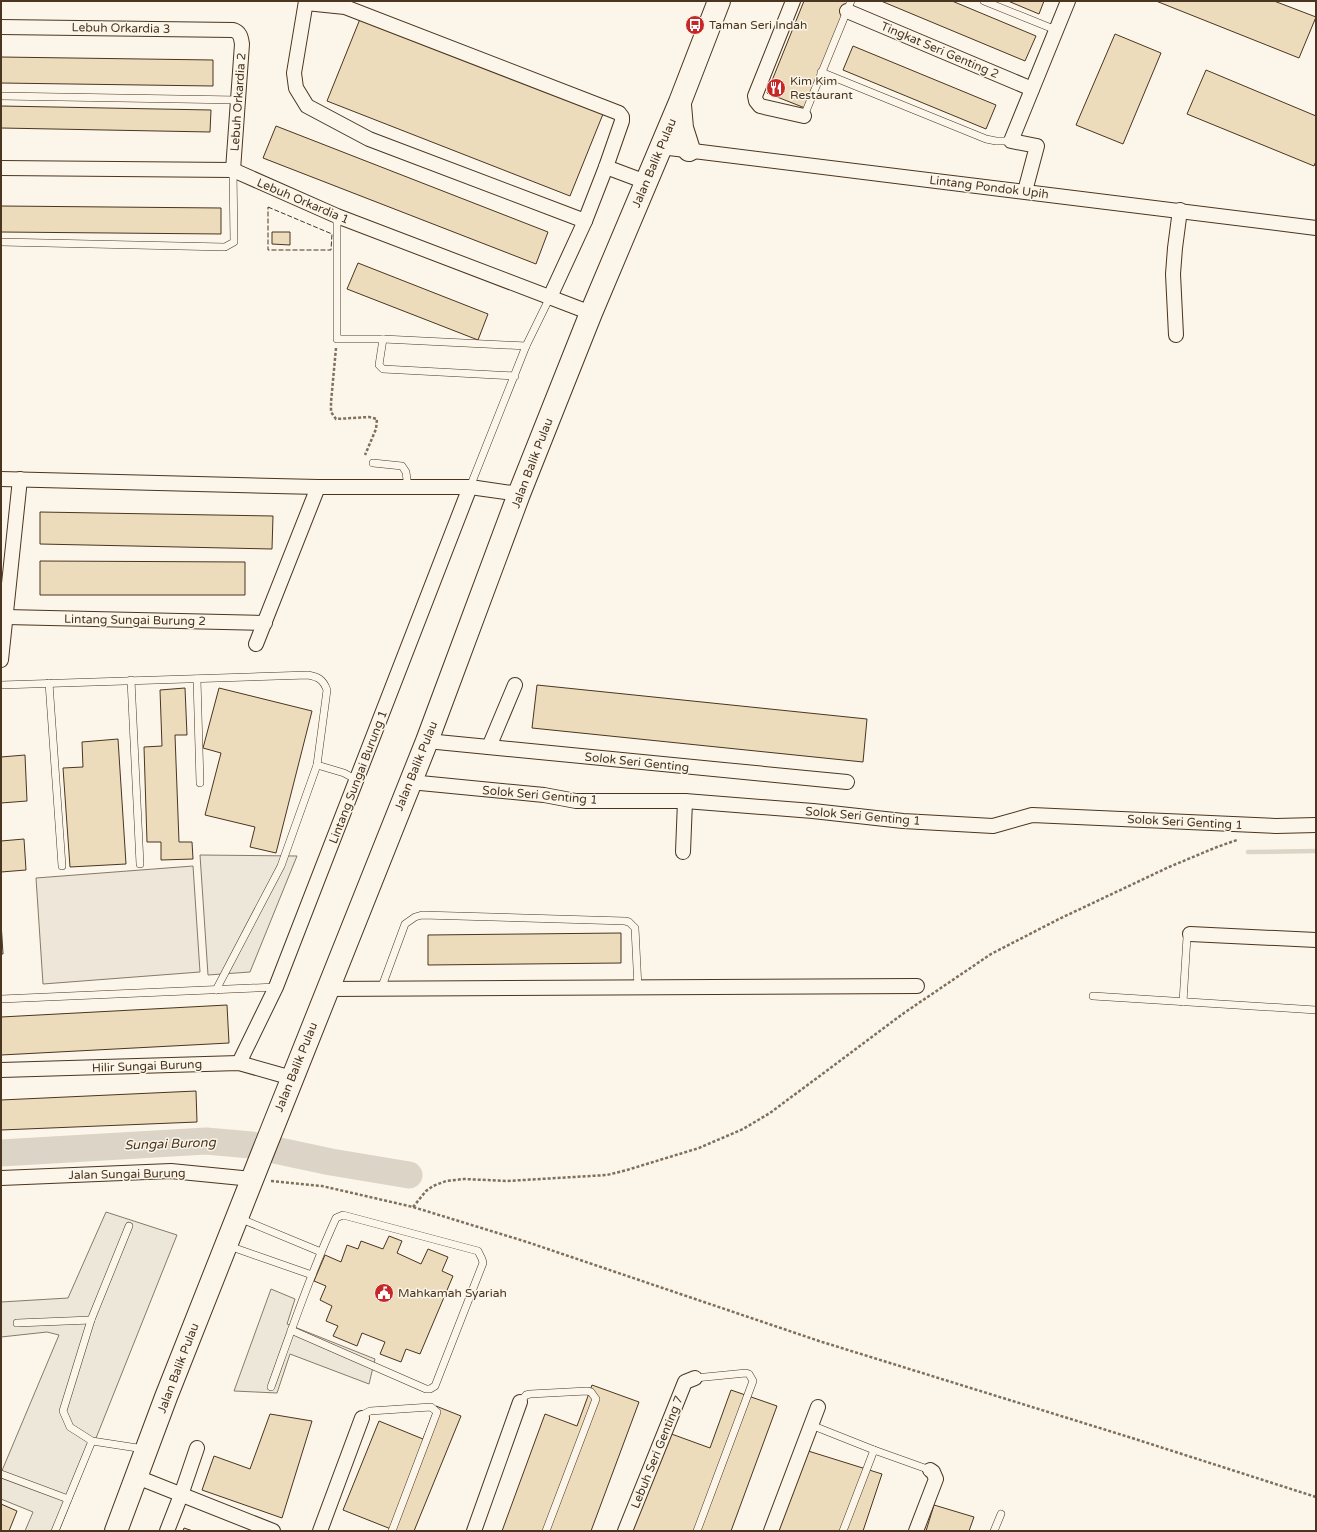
<svg xmlns="http://www.w3.org/2000/svg" width="1317" height="1532" viewBox="0 0 1317 1532" font-family="'Varela Round',sans-serif">
	<style>
		.green { fill: #ede6d9; stroke: #887966 }
		.parking { fill: #ede7d9; stroke: #887966 }
		.lines { fill: none; stroke-linecap: round; stroke-linejoin: round }
		.stream { stroke: #dcd4c6; stroke-width: 4.5 }
		.river { stroke: #dcd4c6; stroke-width: 27 }
		.building { fill: #ecdcbc; stroke: #4a3520 }
		.service-casing { stroke: #4a3520; stroke-width: 8 }
		.minor-casing { stroke: #4a3520; stroke-width: 16 }
		.primary-casing { stroke: #4a3520; stroke-width: 24 }
		.path { stroke: #7f6f5c; stroke-width: 2.5; stroke-dasharray: 3 2; stroke-linecap: butt }
		.service { stroke: #fbf6e9; stroke-width: 7 }
		.minor { stroke: #fbf6e9; stroke-width: 14 }
		.primary { stroke: #fbf6e9; stroke-width: 22 }
		.fence { stroke: #4a3520; stroke-width: 1; stroke-dasharray: 5 2; stroke-linecap: butt }
		.labels { text-anchor: middle; dominant-baseline: central; stroke-width: 3; stroke-linejoin: round; paint-order: stroke }
		.poi-label { font-size: 12px; fill: #4a3520; stroke: #fbf6e9; text-anchor: start }
		.street-label { font-size: 12px; fill: #4a3520; stroke: #fbf6e9 }
		.water-label { font-size: 13px; font-style: italic; fill: #4a3520; stroke: #fbf6e9 }
	</style>
	<rect width="100%" height="100%" fill="#fbf6e9"/>
	<!-- green -->
	<polygon class="green" points="193,866 200,972 43,984 36,878"/>
	<!-- parking -->
	<g class="parking">
		<polygon points="200,855 297,856 250,972 208,975"/>
		<polygon points="106,1212 177,1235 59,1531 25,1531 33,1512 1,1499 1,1473 59,1335 47,1332 1,1337 1,1302 68,1298"/>
		<polygon points="271,1289 295,1299 287,1324 375,1359 369,1384 290,1354 277,1393 234,1391"/>
	</g>
	<g class="lines">
		<!-- stream -->
		<polyline class="stream" points="1248,852 1316,851"/>
		<!-- river -->
		<polyline class="river" points="1,1153 206,1141 251,1145 331,1162 409,1175"/>
	</g>
	<!-- building -->
	<g class="building">
		<polygon points="804,1 848,1 805,108 767,93"/>
		<polygon points="881,1 952,1 1036,36 1025,61"/>
		<polygon points="1008,1 1044,1 1039,14"/>
		<polygon points="1156,1 1274,1 1316,17 1299,58"/>
		<polygon points="360,19 603,114 570,196 327,101"/>
		<polygon points="1115,34 1161,53 1123,144 1076,125"/>
		<polygon points="853,46 996,105 986,129 843,70"/>
		<polygon points="1,57 213,60 213,86 1,83"/>
		<polygon points="1206,70 1316,116 1316,161 1314,166 1187,114"/>
		<polygon points="1,106 211,110 210,132 1,128"/>
		<polygon points="276,126 548,232 536,264 263,158"/>
		<polygon points="1,206 221,208 221,234 1,232"/>
		<polygon points="272,232 290,232 290,245 272,244"/>
		<polygon points="358,263 488,314 478,340 347,289"/>
		<polygon points="40,512 273,516 272,549 40,544"/>
		<polygon points="40,561 245,562 245,595 40,595"/>
		<polygon points="537,685 867,719 863,762 532,728"/>
		<polygon points="185,688 187,735 175,735 179,842 192,842 193,859 161,860 161,842 147,842 144,747 162,746 160,690"/>
		<polygon points="219,688 312,711 276,853 250,847 255,827 205,815 221,753 203,748"/>
		<polygon points="118,739 126,864 70,867 63,768 83,767 82,742"/>
		<polygon points="25,755 27,801 1,803 1,757"/>
		<polygon points="24,839 26,870 1,872 1,841"/>
		<polygon points="1,922 3,954 1,954"/>
		<polygon points="621,933 621,963 428,965 428,935"/>
		<polygon points="227,1005 229,1043 1,1055 1,1017"/>
		<polygon points="196,1091 197,1122 1,1130 1,1100"/>
		<polygon points="389,1236 402,1241 397,1253 421,1264 428,1249 448,1257 442,1271 453,1276 420,1354 406,1349 401,1362 380,1354 385,1342 362,1333 357,1346 333,1336 338,1326 326,1321 332,1306 320,1300 326,1286 314,1281 325,1255 341,1262 347,1245 358,1249 361,1241 383,1249"/>
		<polygon points="592,1385 639,1402 591,1531 502,1531 545,1414 577,1426"/>
		<polygon points="731,1390 777,1406 731,1531 630,1531 666,1432 710,1448"/>
		<polygon points="436,1406 461,1416 414,1531 396,1531 343,1510 379,1421 423,1439"/>
		<polygon points="270,1414 312,1421 282,1518 202,1490 214,1456 250,1469"/>
		<polygon points="805,1450 882,1474 863,1531 778,1531"/>
		<polygon points="1,1504 17,1511 9,1531 1,1531"/>
		<polygon points="934,1505 974,1517 969,1531 926,1531"/>
		<polygon points="184,1528 193,1531 183,1531"/>
	</g>
	<g class="lines">
		<defs>
			<g id="service">
				<polyline points="984,1 1056,30"/>
				<polyline points="821,72 986,139 996,141 1011,141"/>
				<polyline points="1,96 238,100"/>
				<polyline points="804,116 851,1"/>
				<polyline points="337,216 337,339 383,339 526,346"/>
				<polyline points="1,242 225,247 234,242 233,170"/>
				<polyline points="383,339 379,365 383,369 515,376"/>
				<polyline points="373,463 402,466 406,472 408,488"/>
				<polyline points="470,487 526,346 550,297"/>
				<polyline points="197,679 200,783"/>
				<polyline points="131,680 140,864"/>
				<polyline points="49,683 62,866"/>
				<path d="M1 685 308 675C318 677 323 679 327 690L317 765 281 866 216 990"/>
				<polyline points="317,765 344,773 357,780"/>
				<polyline points="381,989 405,924 415,917 422,915 625,921 629,922 635,928 638,988"/>
				<polyline points="1093,996 1316,1010"/>
				<polyline points="1,999 276,987"/>
				<polyline points="1183,1002 1187,937 1190,934"/>
				<polyline points="239,1218 321,1252"/>
				<polyline points="129,1226 91,1320 63,1411 70,1427 92,1441 144,1449"/>
				<polyline points="229,1246 312,1275"/>
				<polyline points="17,1323 91,1320"/>
				<polyline points="695,1378 746,1373 749,1374 753,1381 697,1531"/>
				<path d="M271 1387C291 1331 311 1273 336 1218L343 1215 478 1251 482 1259 483 1263 435 1386 430 1389H426L291 1330"/>
				<polyline points="520,1402 526,1395 530,1394 587,1391 591,1392 596,1399 546,1531"/>
				<polyline points="362,1418 364,1414 370,1411 431,1407 437,1412 392,1531"/>
				<polyline points="811,1425 874,1450 930,1470"/>
				<polyline points="1,1474 68,1499"/>
				<polyline points="55,1531 92,1441"/>
				<polyline points="843,1531 874,1450"/>
				<polyline points="994,1531 1001,1514"/>
			</g>
			<g id="minor">
				<polyline points="306,1 294,73 296,88 307,106 369,139 585,221"/>
				<polyline points="793,1 755,96 756,101 760,106 804,116"/>
				<polyline points="306,3 345,7 619,113 622,117 622,121 606,167 585,221 550,297"/>
				<polyline points="847,11 1032,89"/>
				<path d="M1 27 233 30C240 32 241 37 242 44L233 170"/>
				<polyline points="661,147 1316,228"/>
				<polyline points="606,167 646,182"/>
				<polyline points="1,168 233,170 337,216 591,313"/>
				<polyline points="1025,191 1037,146 1011,141 1068,1"/>
				<polyline points="1176,335 1173,274 1175,248 1180,210"/>
				<polyline points="1,479 318,487 470,487 519,494"/>
				<polyline points="6,617 265,623"/>
				<polyline points="256,644 318,487"/>
				<polyline points="1,660 20,479"/>
				<polyline points="427,741 847,782"/>
				<polyline points="489,747 515,685"/>
				<polyline points="410,782 544,795 576,801 685,801 813,811 903,821 993,826 1032,815 1276,826 1316,825"/>
				<polyline points="683,852 685,801"/>
				<polyline points="1190,934 1316,940"/>
				<polyline points="327,989 917,986"/>
				<polyline points="239,1063 276,987 470,487"/>
				<polyline points="1,1070 239,1063 292,1078"/>
				<polyline points="1,1178 171,1171 252,1179"/>
				<polyline points="137,1477 273,1531"/>
				<polyline points="167,1531 181,1495 197,1448"/>
				<polyline points="320,1531 362,1418"/>
				<polyline points="474,1531 520,1402"/>
				<polyline points="625,1531 685,1382 695,1378"/>
				<polyline points="771,1531 818,1407"/>
				<polyline points="916,1531 936,1479 933,1472 930,1470"/>
			</g>
			<g id="primary">
				<polyline points="680,105 682,128 689,150"/>
				<polyline points="116,1531 166,1397 261,1157 427,741 519,494 591,313 680,102 719,1"/>
			</g>
		</defs>
		<!-- service casing -->
		<use href="#service" class="service-casing"/>
		<!-- minor casing -->
		<use href="#minor" class="minor-casing"/>
		<!-- primary casing -->
		<use href="#primary" class="primary-casing"/>
		<!-- path -->
		<g class="path">
			<polyline points="336,348 331,402 331,412 336,419 369,417 377,419 376,429 365,455"/>
			<polyline points="271,1181 322,1186 413,1207 527,1242 819,1341 1132,1438 1316,1497"/>
			<polyline points="413,1207 426,1191 433,1186 446,1181 464,1179 507,1181 607,1175 627,1170 699,1148 743,1129 770,1113 904,1013 991,954 1059,919 1169,867 1217,847 1237,840"/>
		</g>
		<!-- service -->
		<use href="#service" class="service"/>
		<!-- minor -->
		<use href="#minor" class="minor"/>
		<!-- primary -->
		<use href="#primary" class="primary"/>
		<!-- fence -->
		<polygon class="fence" points="268,207 332,234 331,250 268,250"/>
	</g>
	<!-- icons -->
	<defs>
		<symbol id="bus-disc" viewBox="-11 -11 22 22"><circle r="9.5" fill="#c62828" stroke="#fbf6e9"/><path d="M-5-6H5V4H4V6H2V4H-2V6H-4V4H-5ZM-3.5-4V0h7V-4ZM-3.5 1.2v1.5H-2V1.2ZM2 1.2v1.5H3.5V1.2Z" fill="#fff"/></symbol>
		<symbol id="restaurant-disc" viewBox="-11 -11 22 22"><circle r="9.5" fill="#c62828" stroke="#fbf6e9"/><path d="M-5-6h1v4h1v-4h1v4h1v-4h1v5L-1.5 .5V6h-2V.5L-5-1ZM5-6V6H3V1.5H1.5Q1.5-4 5-6Z" fill="#fff"/></symbol>
		<symbol id="civic-disc" viewBox="-11 -11 22 22"><circle r="9.5" fill="#c62828" stroke="#fbf6e9"/><path d="M-.6-6.5H3V-4.5H.6V-3L4-1V1h2V6H-6V1h2V-1L-.6-3ZM-1.2 2.5V6h2.4V2.5Z" fill="#fff"/></symbol>
	</defs>
	<g fill-rule="evenodd">
		<use href="#bus-disc" x="684" y="14" width="22" height="22"/>
		<use href="#restaurant-disc" x="765" y="77" width="22" height="22"/>
		<use href="#civic-disc" x="373" y="1282" width="22" height="22"/>
	</g>
	<g class="labels">
		<!-- poi labels -->
		<g class="poi-label">
			<text x="709" y="25">Taman Seri Indah</text>
			<text x="790" y="81">Kim Kim<tspan x="790" dy="14">Restaurant</tspan></text>
			<text x="398" y="1293">Mahkamah Syariah</text>
		</g>
		<!-- street labels -->
		<g class="street-label">
			<text transform="translate(121 28) rotate(1)">Lebuh Orkardia 3</text>
			<text transform="translate(940 50) rotate(23)">Tingkat Seri Genting 2</text>
			<text transform="translate(238 102) rotate(-86)">Lebuh Orkardia 2</text>
			<text transform="translate(654 163) rotate(-67)">Jalan Balik Pulau</text>
			<text transform="translate(989 187) rotate(7)">Lintang Pondok Upih</text>
			<text transform="translate(303 201) rotate(23)">Lebuh Orkardia 1</text>
			<text transform="translate(532 463) rotate(-69)">Jalan Balik Pulau</text>
			<text transform="translate(135 620) rotate(1)">Lintang Sungai Burung 2</text>
			<text transform="translate(637 762) rotate(6)">Solok Seri Genting</text>
			<text transform="translate(416 766) rotate(-68)">Jalan Balik Pulau</text>
			<text transform="translate(358 777) rotate(-69)">Lintang Sungai Burung 1</text>
			<text transform="translate(540 795) rotate(5)">Solok Seri Genting 1</text>
			<text transform="translate(863 816) rotate(5)">Solok Seri Genting 1</text>
			<text transform="translate(1185 822) rotate(3)">Solok Seri Genting 1</text>
			<text transform="translate(147 1066) rotate(-2)">Hilir Sungai Burung</text>
			<text transform="translate(296 1067) rotate(-68)">Jalan Balik Pulau</text>
			<text transform="translate(127 1174) rotate(-1)">Jalan Sungai Burung</text>
			<text transform="translate(178 1368) rotate(-69)">Jalan Balik Pulau</text>
			<text transform="translate(657 1452) rotate(-68)">Lebuh Seri Genting 7</text>
		</g>
		<!-- water labels -->
		<g class="water-label">
			<text transform="translate(170 1144) rotate(-2)">Sungai Burong</text>
		</g>
	</g>
	<!-- border -->
	<rect width="1317" height="1532" fill="none" stroke="#4a3520" stroke-width="4"/>
</svg>
